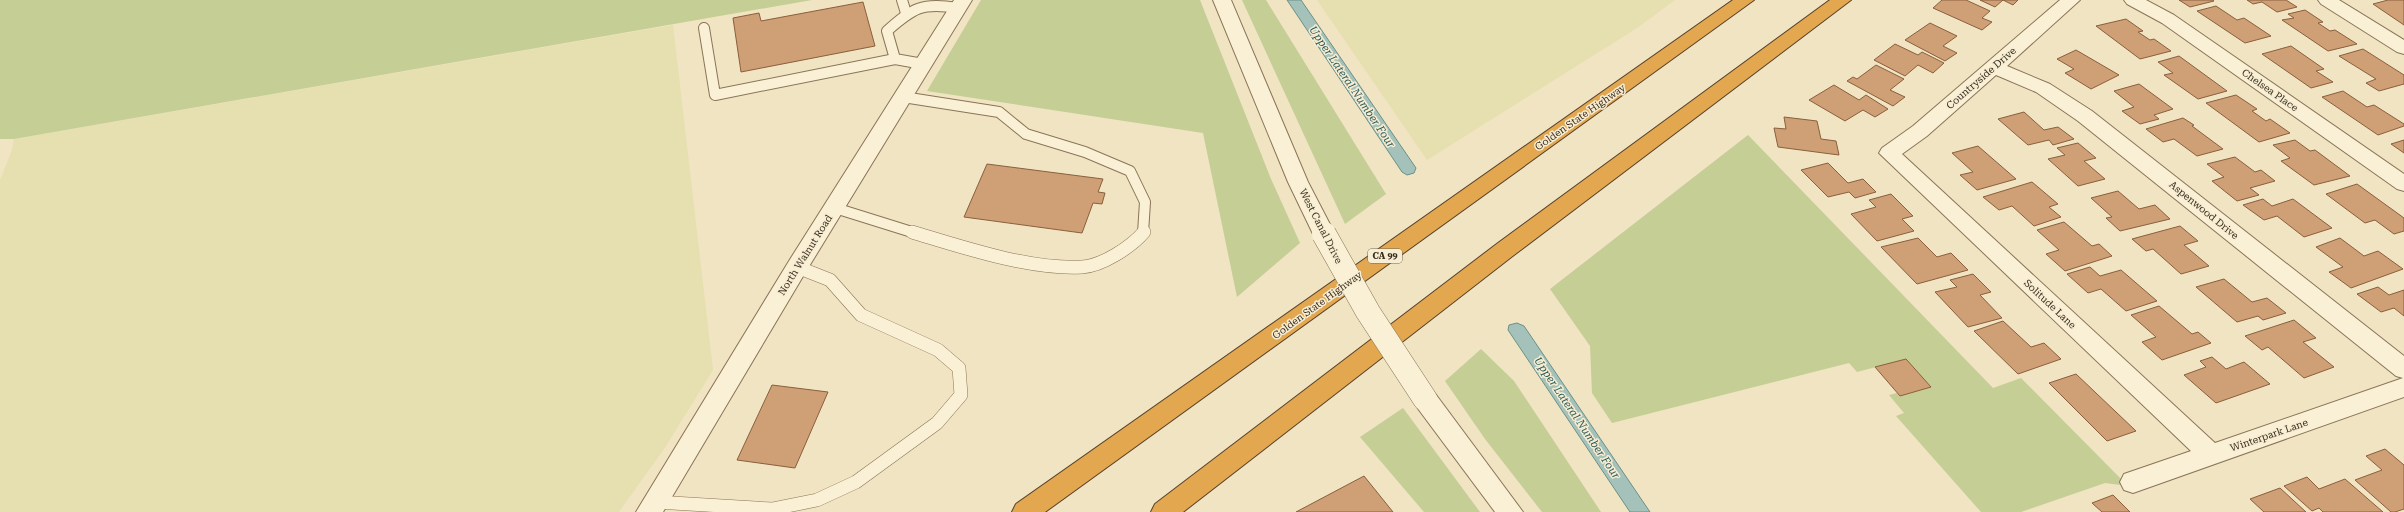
<svg xmlns="http://www.w3.org/2000/svg" width="2404" height="512" viewBox="0 0 2404 512" font-family="'Roboto Serif',serif">
	<style>
		.farmland { fill: #e6dfaf }
		.green { fill: #c5ce95 }
		.water { fill: #a4c2ba; stroke: #6b9089 }
		.building { fill: #cf9f76; stroke: #8a5f3d }
		.lines { fill: none; stroke-linecap: round; stroke-linejoin: round }
		.lane-far1-casing { stroke: #8a7558; stroke-width: 12 }
		.lane-casing { stroke: #8a7558; stroke-width: 14 }
		.street-casing { stroke: #8a7558; stroke-width: 2 }
		.highway-casing { stroke: #58422d; stroke-width: 2 }
		.lane-far1 { stroke: #faf0d5; stroke-width: 10 }
		.lane { stroke: #faf0d5; stroke-width: 13 }
		.street { fill: #faf0d5; fill-rule: evenodd }
		.highway { fill: #e2a74f; fill-rule: evenodd }
		.street-bridge-casing { stroke: #8a7558; stroke-width: 25; stroke-linecap: butt }
		.street-bridge { stroke: #faf0d5; stroke-width: 24 }
		.labels { text-anchor: middle; dominant-baseline: central; stroke-width: 3; stroke-linejoin: round; paint-order: stroke }
		.shield { fill: #f7edd2; stroke: #726653; stroke-width: 1 }
		.shield-label { font-size: 9px; font-weight: bold; fill: #392c1d }
		.street-label { font-size: 10px; fill: #392c1d; stroke: #f7edd2 }
		.water-label { font-size: 11px; font-style: italic; fill: #2c5a58; stroke: #f7edd2 }
	</style>
	<rect width="100%" height="100%" fill="#f0e4c2"/>
	<!-- farmland -->
	<g class="farmland">
		<polygon points="1317,0 1675,0 1637,28 1427,160"/>
		<polygon points="673,25 713,370 666,446 619,512 0,512 0,180 12,150 14,139"/>
	</g>
	<!-- green -->
	<g class="green">
		<polygon points="0,0 812,0 14,139 0,139"/>
		<polygon points="981,0 1200,0 1271,179 1300,243 1237,297 1203,133 927,91"/>
		<polygon points="1242,0 1266,0 1386,194 1345,224"/>
		<polygon points="1748,135 1993,388 2021,378 2128,486 2105,483 2021,512 1981,512 1896,416 1904,413 1889,395 1897,393 1900,396 1931,387 1906,359 1857,372 1849,363 1612,423 1592,393 1590,346 1550,289"/>
		<polygon points="1481,349 1514,381 1601,512 1542,512 1485,439 1445,381"/>
		<polygon points="1403,408 1480,512 1424,512 1360,437"/>
	</g>
	<!-- water -->
	<g class="water">
		<polygon points="1287,0 1301,0 1416,168 1414,173 1407,175 1402,172"/>
		<polygon points="1517,323 1524,326 1650,512 1630,512 1508,330 1509,325"/>
	</g>
	<!-- building -->
	<g class="building">
		<polygon points="1942,0 1966,0 1990,11 1982,18 1992,22 1982,30 1933,8"/>
		<polygon points="1980,0 2018,0 2013,5 2003,0 1995,7"/>
		<polygon points="2179,0 2213,0 2214,1 2190,7"/>
		<polygon points="2247,0 2286,0 2297,7 2277,12 2262,2 2253,4"/>
		<polygon points="2388,0 2404,0 2404,25 2373,4"/>
		<polygon points="863,2 875,46 741,72 733,18 759,13 761,21"/>
		<polygon points="2216,6 2237,20 2244,18 2271,36 2245,43 2197,11"/>
		<polygon points="2305,10 2323,22 2318,23 2330,31 2335,30 2357,44 2328,51 2282,20 2294,18 2288,14"/>
		<polygon points="2126,19 2143,31 2138,32 2150,40 2154,39 2171,51 2140,59 2096,26"/>
		<polygon points="1930,23 1957,36 1943,46 1957,53 1945,61 1905,40"/>
		<polygon points="1895,44 1918,55 1922,52 1944,63 1933,73 1918,65 1905,76 1874,60"/>
		<polygon points="2291,46 2324,69 2316,71 2333,82 2311,88 2262,54"/>
		<polygon points="2363,49 2404,75 2404,84 2379,91 2366,83 2376,79 2339,56"/>
		<polygon points="2076,50 2119,75 2091,89 2065,73 2074,69 2057,59"/>
		<polygon points="2179,56 2227,91 2198,99 2164,75 2173,73 2158,62"/>
		<polygon points="1876,65 1904,79 1890,90 1905,97 1893,106 1847,81 1853,77 1857,79"/>
		<polygon points="2139,84 2173,109 2154,115 2159,119 2140,124 2122,111 2134,107 2114,91"/>
		<polygon points="1834,85 1859,100 1866,95 1888,109 1875,117 1863,110 1845,121 1809,100"/>
		<polygon points="2343,91 2367,107 2374,105 2404,124 2404,126 2378,135 2322,97"/>
		<polygon points="2236,95 2257,109 2252,111 2266,121 2270,119 2290,133 2259,142 2206,103"/>
		<polygon points="2024,112 2044,130 2058,127 2074,139 2053,145 2049,140 2028,145 1998,119"/>
		<polygon points="1784,117 1817,121 1821,139 1836,141 1839,155 1778,147 1774,128 1786,129"/>
		<polygon points="2183,118 2194,125 2192,126 2223,149 2197,156 2174,139 2163,142 2146,129"/>
		<polygon points="2295,140 2310,151 2315,150 2350,176 2314,185 2281,161 2290,158 2273,145"/>
		<polygon points="2404,140 2404,153 2391,144"/>
		<polygon points="2078,143 2096,158 2084,161 2105,179 2078,186 2048,159 2065,155 2057,148"/>
		<polygon points="1978,146 2016,179 1977,190 1960,175 1973,172 1952,153"/>
		<polygon points="2235,157 2255,172 2261,170 2275,181 2250,188 2259,195 2237,201 2212,181 2224,177 2207,164"/>
		<polygon points="1828,163 1848,183 1863,179 1876,192 1855,198 1849,192 1828,197 1801,170"/>
		<polygon points="987,164 1103,179 1098,192 1105,193 1102,204 1093,203 1082,233 964,217"/>
		<polygon points="2032,182 2058,204 2049,207 2061,217 2034,226 2012,206 1999,210 1983,197"/>
		<polygon points="2357,184 2404,218 2404,231 2394,234 2375,220 2365,223 2326,194"/>
		<polygon points="2118,191 2139,209 2155,205 2170,219 2120,231 2106,218 2112,217 2091,198"/>
		<polygon points="1891,194 1913,216 1902,219 1914,231 1877,241 1851,214 1876,207 1869,200"/>
		<polygon points="2263,199 2272,206 2293,199 2332,228 2304,237 2277,216 2264,220 2243,205"/>
		<polygon points="2064,222 2092,246 2099,244 2112,256 2065,271 2046,254 2059,250 2037,230"/>
		<polygon points="2180,226 2198,241 2184,245 2209,266 2181,274 2153,249 2146,251 2132,239"/>
		<polygon points="1918,238 1937,257 1951,253 1968,270 1917,284 1881,247"/>
		<polygon points="2340,238 2364,256 2378,251 2403,269 2351,288 2329,272 2343,267 2316,247"/>
		<polygon points="2090,267 2100,276 2121,270 2157,301 2126,311 2101,289 2088,293 2067,274"/>
		<polygon points="1973,274 1991,292 1980,295 2002,318 1968,327 1935,292 1957,287 1950,280"/>
		<polygon points="2224,279 2252,302 2267,298 2286,313 2263,320 2258,316 2237,322 2196,287"/>
		<polygon points="2378,287 2389,295 2404,290 2404,316 2394,308 2381,312 2357,294"/>
		<polygon points="2159,306 2192,334 2198,332 2211,343 2162,360 2142,342 2156,337 2131,315"/>
		<polygon points="2294,320 2316,338 2303,342 2334,367 2304,378 2268,347 2262,350 2245,336"/>
		<polygon points="2003,321 2031,347 2044,343 2061,359 2018,374 1974,331"/>
		<polygon points="2212,357 2226,369 2244,362 2270,384 2216,403 2184,375 2206,367 2200,361"/>
		<polygon points="1906,359 1931,387 1900,396 1875,367"/>
		<polygon points="2076,374 2136,431 2107,441 2049,383"/>
		<polygon points="772,385 828,392 795,468 737,460"/>
		<polygon points="2385,449 2404,465 2404,509 2395,512 2391,512 2355,480 2382,470 2366,456"/>
		<polygon points="1364,476 1393,512 1296,512"/>
		<polygon points="2307,477 2319,489 2345,479 2383,512 2323,512 2319,508 2312,511 2284,486"/>
		<polygon points="2280,488 2306,512 2264,512 2250,499"/>
		<polygon points="2113,495 2130,512 2102,512 2092,503"/>
	</g>
	<g class="lines">
		<defs>
			<g id="lane-far1">
				<polyline points="902,0 906,13"/>
				<polyline points="704,28 715,95 895,59"/>
				<path d="M923 64 895 59 887 31C913 8 922 2 957 8"/>
				<polyline points="903,97 999,112 1026,134 1085,152 1130,171 1145,202 1143,233"/>
				<polyline points="835,208 915,233"/>
			</g>
			<g id="lane">
				<path d="M912 232C962 247 1030 270 1082 267 1102 266 1131 247 1144 232"/>
				<polyline points="656,502 772,509 817,500 856,482 937,423 961,395 959,368 938,350 861,315 830,280 797,267"/>
			</g>
			<g id="street">
				<polygon points="954,0 972,0 805,273 663,512 636,512 789,261"/>
				<polygon points="1213,0 1231,0 1308,182 1335,234 1332,239 1324,242 1316,239 1313,234 1288,182"/>
				<path d="M2060 0H2080L2007 66 2050 84 2092 111 2404 356V397L2133 493 2124 490 2120 482 2124 474 2191 451 1879 153 1882 148 1913 126ZM1996 75 2036 92 2078 121 2396 376 2403 378 2215 443 1902 154 1927 136Z"/>
				<polygon points="2124,0 2146,0 2174,15 2404,174 2404,191 2397,189 2162,23 2127,4"/>
				<polygon points="2318,0 2339,0 2404,40 2404,54 2397,52 2321,4"/>
				<polygon points="1425,389 1434,392 1523,512 1495,512 1416,406 1413,399 1416,392"/>
			</g>
			<g id="highway">
				<polygon points="1733,0 1754,0 1045,512 1012,512 1016,504"/>
				<polygon points="1830,0 1851,0 1514,255 1183,512 1151,512 1155,504 1498,243"/>
			</g>
		</defs>
		<!-- lane-far1 casing -->
		<use href="#lane-far1" class="lane-far1-casing"/>
		<!-- lane casing -->
		<use href="#lane" class="lane-casing"/>
		<!-- street casing -->
		<use href="#street" class="street-casing"/>
		<!-- highway casing -->
		<use href="#highway" class="highway-casing"/>
		<!-- lane-far1 -->
		<use href="#lane-far1" class="lane-far1"/>
		<!-- lane -->
		<use href="#lane" class="lane"/>
		<!-- street -->
		<use href="#street" class="street"/>
		<!-- highway -->
		<use href="#highway" class="highway"/>
		<defs>
			<polyline id="street-bridge" points="1324,234 1368,312 1425,399"/>
		</defs>
		<!-- street-bridge casing -->
		<use href="#street-bridge" class="street-bridge-casing"/>
		<!-- street-bridge -->
		<use href="#street-bridge" class="street-bridge"/>
	</g>
	<g class="labels">
		<!-- shield labels -->
		<rect class="shield" x="1368" y="249" width="34" height="14" rx="3"/>
		<g class="shield-label">
			<text x="1385" y="256">CA 99</text>
		</g>
		<!-- street labels -->
		<g class="street-label">
			<text transform="translate(1981 78) rotate(-41)">Countryside Drive</text>
			<text transform="translate(2270 90) rotate(35)">Chelsea Place</text>
			<text transform="translate(1580 117) rotate(-35)">Golden State Highway</text>
			<text transform="translate(2204 210) rotate(39)">Aspenwood Drive</text>
			<text transform="translate(1321 226) rotate(63)">West Canal Drive</text>
			<text transform="translate(805 255) rotate(-58)">North Walnut Road</text>
			<text transform="translate(2050 304) rotate(43)">Solitude Lane</text>
			<text transform="translate(1317 305) rotate(-36)">Golden State Highway</text>
			<text transform="translate(2269 435) rotate(-19)">Winterpark Lane</text>
		</g>
		<!-- water labels -->
		<g class="water-label">
			<text transform="translate(1352 87) rotate(56)">Upper Lateral Number Four</text>
			<text transform="translate(1577 418) rotate(56)">Upper Lateral Number Four</text>
		</g>
	</g>
</svg>
